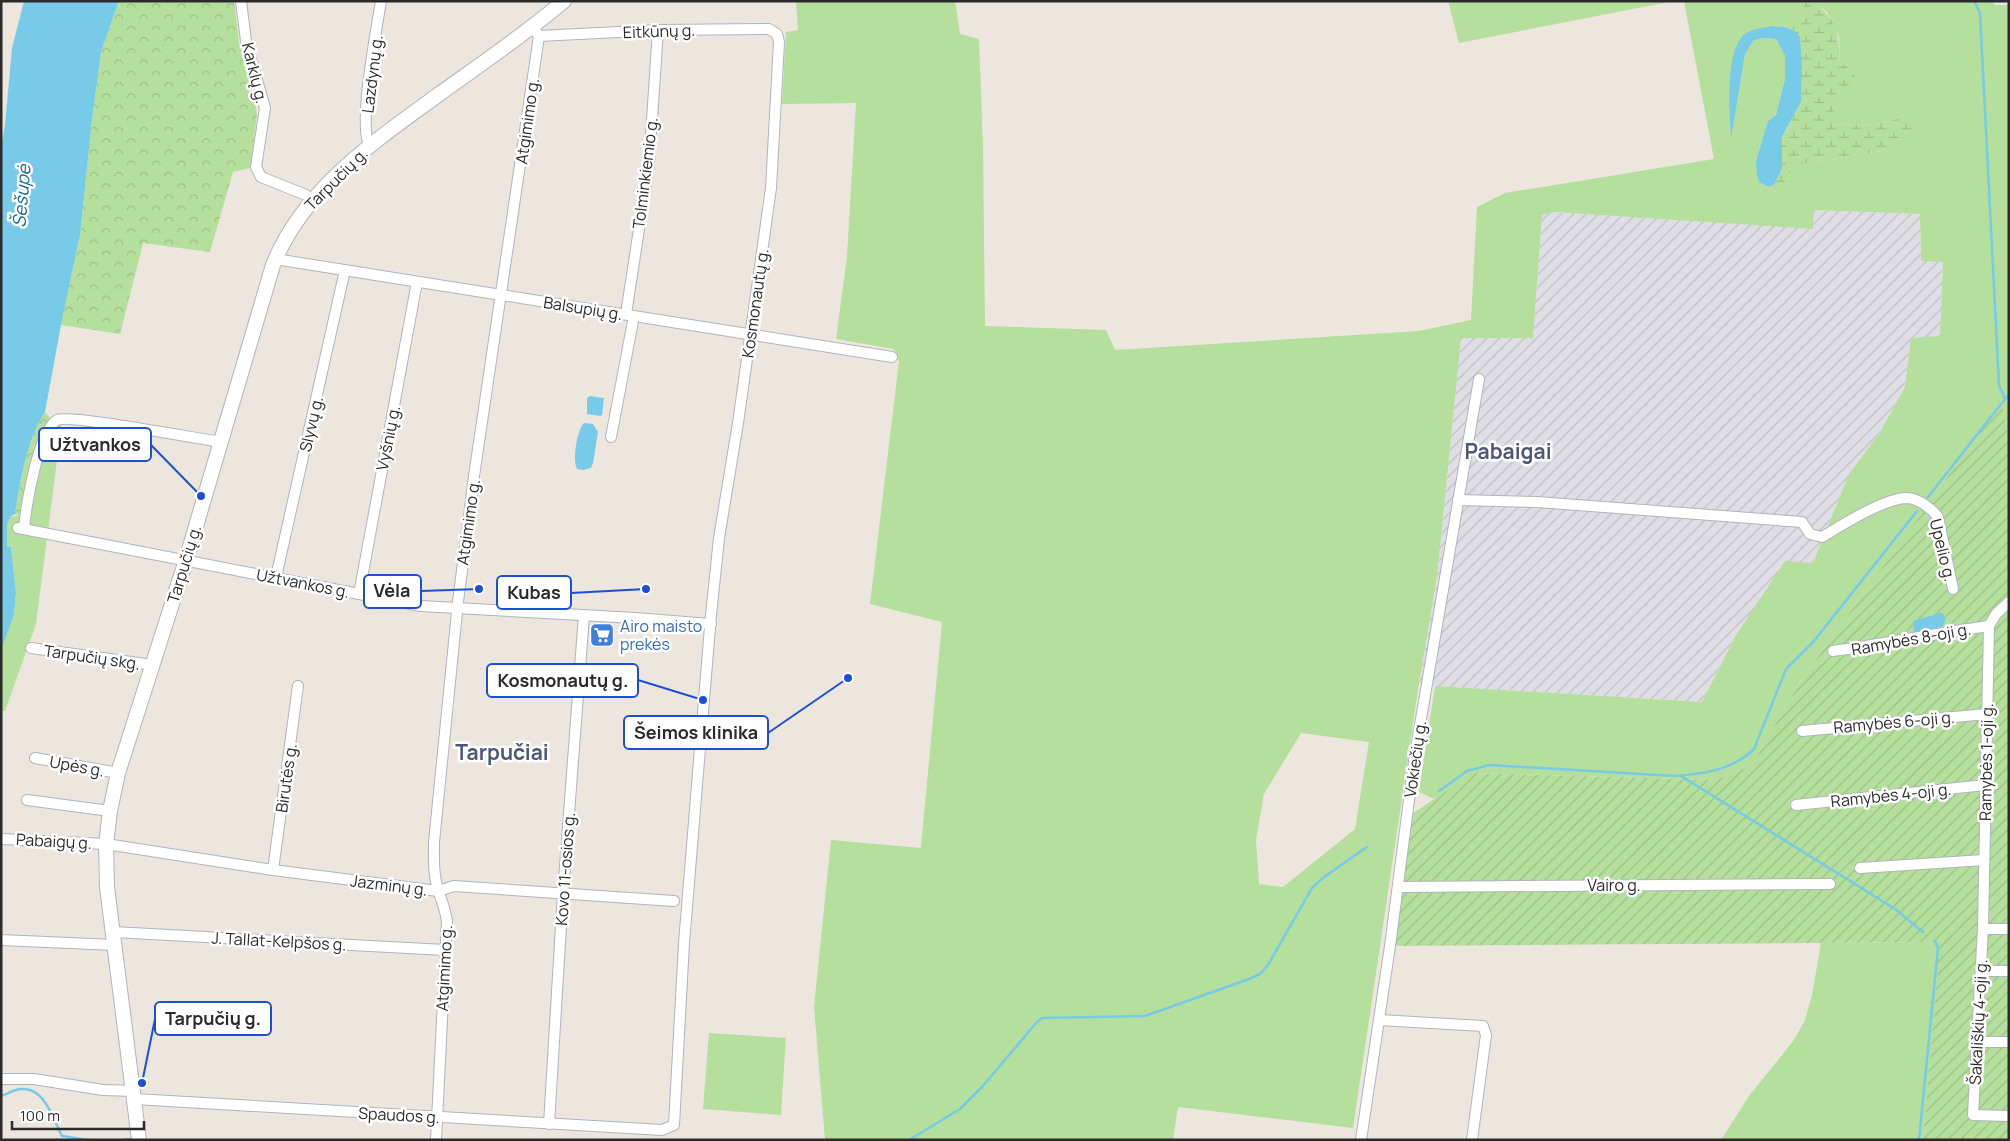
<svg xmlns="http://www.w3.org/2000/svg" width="2010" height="1141" viewBox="0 0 2010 1141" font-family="Manrope,sans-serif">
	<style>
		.industrial { fill: url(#industrial-furrows) }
		.grass { fill: #b5df9d; fill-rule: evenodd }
		.forest { fill: url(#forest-crowns) }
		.wetland { fill: url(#wetland-marsh) }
		.garden { fill: url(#garden-furrows) }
		.water { fill: #77cbe8 }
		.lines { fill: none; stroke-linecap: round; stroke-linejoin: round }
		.stream { stroke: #77cbe8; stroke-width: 2.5 }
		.street-casing { stroke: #b1b4bd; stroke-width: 12 }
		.secondary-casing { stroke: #b1b4bd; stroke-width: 16 }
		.street { stroke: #fff; stroke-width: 10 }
		.secondary { stroke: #fff; stroke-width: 14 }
		.labels { text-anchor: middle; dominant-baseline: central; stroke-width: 5; stroke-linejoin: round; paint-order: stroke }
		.street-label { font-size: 16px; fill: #2b2b2b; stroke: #fff }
		.shop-label { font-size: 16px; fill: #366cbe; stroke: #fff; text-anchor: start }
		.water-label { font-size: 18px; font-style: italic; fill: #156a94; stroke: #fff }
		.district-label { font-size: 21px; font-weight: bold; fill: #4e5679; stroke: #fff }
		.leader { fill: none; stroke: #1d4ed8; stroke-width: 2 }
		.callout-dot { fill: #1d4ed8; stroke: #fff; stroke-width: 2 }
		.callout { fill: #fff; stroke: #1d4ed8; stroke-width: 2 }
		.callout-label { font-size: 18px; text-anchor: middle; font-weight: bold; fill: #2b2b2b }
	</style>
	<defs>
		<pattern id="industrial-furrows" width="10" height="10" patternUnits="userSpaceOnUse" patternTransform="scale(1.25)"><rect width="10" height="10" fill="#e0dee5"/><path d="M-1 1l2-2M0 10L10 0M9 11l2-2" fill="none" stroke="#c0bfc5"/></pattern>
		<pattern id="forest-crowns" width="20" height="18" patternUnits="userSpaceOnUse" patternTransform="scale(1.25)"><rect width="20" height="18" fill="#b5df9d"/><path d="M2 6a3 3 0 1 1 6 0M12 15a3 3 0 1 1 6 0" fill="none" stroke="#9cc087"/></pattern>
		<pattern id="wetland-marsh" width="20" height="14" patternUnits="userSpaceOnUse" patternTransform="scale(1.25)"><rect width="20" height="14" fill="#b5df9d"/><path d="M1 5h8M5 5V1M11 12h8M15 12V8" fill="none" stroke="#9cc087"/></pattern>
		<pattern id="garden-furrows" width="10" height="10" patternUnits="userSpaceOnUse" patternTransform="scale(1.25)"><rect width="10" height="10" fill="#b5df9d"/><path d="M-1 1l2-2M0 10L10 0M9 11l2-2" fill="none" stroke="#9cc087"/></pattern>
	</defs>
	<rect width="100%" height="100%" fill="#ece6de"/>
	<!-- industrial -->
	<polygon class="industrial" points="1814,210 1920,214 1921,260 1943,262 1940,337 1911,338 1905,387 1879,434 1849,474 1813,563 1735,637 1702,702 1435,686 1419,683 1437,577 1461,338 1533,338 1542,215 1554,212 1813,228"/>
	<!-- grass -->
	<g class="grass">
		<path d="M796 1H955L960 34 979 39 983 147 985 326 1106 330 1115 350 1419 331 1471 320 1477 207 1505 193 1714 159 1684 1H1806L1795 21 1785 27 1771 26 1746 33 1730 94 1731 135 1745 54 1753 41 1761 38 1776 39 1785 56V79L1776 115 1768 121 1756 161 1760 183 1778 193 1795 165 1882 151 1905 115C1881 127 1860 125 1833 124V104L1855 86 1840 62 1839 37 1827 12 1817 5 1819 1H1992L1995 5H2009V441L2002 403 1801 680 1757 756 1746 768 1716 780 1475 773 1434 799 1419 792 1435 686 1702 702 1735 637 1785 561 1813 563 1849 474 1879 434 1905 387 1911 338 1940 336 1943 262 1921 261 1920 214 1814 210 1813 229 1554 212 1542 215 1533 338H1461L1437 577 1419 683 1353 1128 1178 1107 1173 1140H825L814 1007 831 840 921 848 942 622 870 604 899 361 896 352 893 349 836 339 847 257 856 103 782 104 786 32 798 30ZM1301 733 1369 742 1355 829 1283 887 1259 884 1256 840 1264 794Z"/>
		<polygon points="1448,1 1674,1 1459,43"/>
		<polygon points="49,417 62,421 36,624 5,711 1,711 1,651 14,615 16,593 11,547 7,546 7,526 10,517 22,514 36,454"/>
		<polygon points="1941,942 1923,1140 1721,1140 1749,1096 1794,1040 1805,1020 1812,995 1821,943"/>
		<polygon points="709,1033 786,1038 781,1115 703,1109"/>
	</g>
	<!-- forest -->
	<g class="forest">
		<polygon points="119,1 234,1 239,42 255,100 257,115 250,168 233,172 210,252 143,243 120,334 61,325 80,235 92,120 101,52"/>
		<path d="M45 412 49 417 36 454 22 515 15 514C19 485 28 436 45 412Z"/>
	</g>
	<!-- wetland -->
	<path class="wetland" d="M1806 1H1819L1817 5C1838 21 1839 38 1840 62L1855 73V86L1833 104 1834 124C1860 125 1881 127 1905 115L1917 123 1912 139 1882 151 1795 165 1778 193 1768 187 1774 185 1782 169V138L1801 102 1795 31 1785 27 1795 21Z"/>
	<!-- garden -->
	<polygon class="garden" points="2002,402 2009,441 2009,1140 1923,1140 1940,942 1390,946 1407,817 1474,773 1716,780 1746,768 1757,756 1801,680"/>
	<!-- water -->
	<g class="water">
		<path d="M24 1H119L101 52 92 120 80 235 61 325 45 412C28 436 19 485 15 514L10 517 7 526V546L11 547 16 593 14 615 1 651V148L5 125 12 48Z"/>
		<path d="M1771 26 1785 27 1795 31 1800 37 1802 66 1801 102 1782 137V169L1774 185 1768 187 1760 183 1757 176 1756 161 1768 121 1776 115 1785 79V56L1776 39 1761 38 1753 41 1745 54 1731 139C1730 114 1724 50 1745 34 1751 29 1763 28 1771 26Z"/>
		<polygon points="590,396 604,398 602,415 600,416 587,414 587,398"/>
		<path d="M584 423 593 424 598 432 593 463 591 468 583 470 577 469C572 460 577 430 584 423Z"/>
		<polygon points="1940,613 1944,614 1945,621 1943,626 1919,633 1914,632 1913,621"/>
	</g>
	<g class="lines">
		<!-- stream -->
		<g class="stream">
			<polyline points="1974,1 1980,13 1999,385 2005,399"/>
			<polyline points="1928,497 2009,394"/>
			<polyline points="1681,776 1895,909 1923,932"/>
			<path d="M1439 791 1467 771 1489 765 1675 776C1703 774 1733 770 1754 749L1786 669 1814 641 1917 511"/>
			<path d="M1 1096C6 1095 11 1091 16 1090 44 1083 52 1117 62 1136L88 1140"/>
			<polyline points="122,1140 130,1139"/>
			<polyline points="909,1140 960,1109 982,1087 1036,1023 1042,1018 1145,1016 1249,979 1260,974 1268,965 1312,888 1324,877 1367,847"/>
			<polyline points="1919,1140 1938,948 1935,941"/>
		</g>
		<defs>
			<g id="street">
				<polyline points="241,1 246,41 265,108 256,167 261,177 306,195 312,200"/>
				<path d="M370 146C357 128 377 27 381 1"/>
				<polyline points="275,259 892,357"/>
				<polyline points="626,314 649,164 658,30"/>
				<polyline points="611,437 634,316"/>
				<path d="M1458 500 1537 502 1802 522 1810 534 1822 537C1842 525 1883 499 1906 498 1918 498 1931 508 1938 517L1953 589"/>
				<polyline points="18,528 421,606 635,618 711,624"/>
				<path d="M24 528C26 507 38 431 57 420 68 414 199 439 221 442"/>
				<polyline points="276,577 345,270"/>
				<polyline points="359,594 417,282"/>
				<polyline points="2009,602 1996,614 1989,626 1983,927 1973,1115 2009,1116"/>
				<polyline points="31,648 153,665"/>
				<path d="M1833 651C1885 644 1936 633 1989 626"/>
				<polyline points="1802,731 1987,714"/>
				<polyline points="35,758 118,773"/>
				<polyline points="27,800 110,811"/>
				<polyline points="1796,805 1985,785"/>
				<polyline points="1,839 106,844 273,870 438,891 454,886 674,901"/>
				<polyline points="1860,868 1984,860"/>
				<polyline points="273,870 298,686"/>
				<polyline points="1398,887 1830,884"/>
				<polyline points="1983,929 2009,929"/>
				<polyline points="113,932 445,950"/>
				<polyline points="1,940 114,945"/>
				<polyline points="1981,971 2009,971"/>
				<polyline points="1379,1020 1483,1026 1486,1035 1472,1140"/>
				<polyline points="1978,1042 2009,1042"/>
				<polyline points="1,1079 34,1079 103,1090 134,1091"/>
				<polyline points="135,1099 662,1130 674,1125 684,943 711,615 719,538 738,423 771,188 779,42 777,34 769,29 658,30 539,36"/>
				<polyline points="549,1124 563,893 584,615"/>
				<path d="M436 1140 447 921C445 908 442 902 438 890 433 874 434 858 434 842L458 602 474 476 539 36 536 32"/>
				<polyline points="1361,1140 1390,946 1415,754 1479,379"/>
			</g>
			<path id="secondary" d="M139 1140 107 887 106 844 110 811 118 773 186 560 273 265C303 189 375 141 438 95 481 64 524 35 564 1"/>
		</defs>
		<!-- street casing -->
		<use href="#street" class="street-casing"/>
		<!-- secondary casing -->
		<use href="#secondary" class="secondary-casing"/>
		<!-- street -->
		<use href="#street" class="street"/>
		<!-- secondary -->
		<use href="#secondary" class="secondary"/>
	</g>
	<!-- icons -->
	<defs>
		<symbol id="supermarket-square" viewBox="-11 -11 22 22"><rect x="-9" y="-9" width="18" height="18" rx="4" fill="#3f7fe0" stroke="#fff"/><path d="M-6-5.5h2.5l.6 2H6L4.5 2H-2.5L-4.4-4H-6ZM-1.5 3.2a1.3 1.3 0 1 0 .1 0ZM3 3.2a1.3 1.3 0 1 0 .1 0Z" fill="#fff"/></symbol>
	</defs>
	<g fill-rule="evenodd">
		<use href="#supermarket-square" x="588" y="621" width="28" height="28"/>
	</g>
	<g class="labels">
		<!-- street labels -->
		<g class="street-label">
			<text transform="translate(659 31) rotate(-2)">Eitkūnų g.</text>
			<text transform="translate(255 73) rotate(76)">Karklų g.</text>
			<text transform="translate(372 74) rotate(-83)">Lazdynų g.</text>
			<text transform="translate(527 121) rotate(-82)">Atgimimo g.</text>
			<text transform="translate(645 173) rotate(-83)">Tolminkiemio g.</text>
			<text transform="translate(336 179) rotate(-45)">Tarpučių g.</text>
			<text transform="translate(755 303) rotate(-82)">Kosmonautų g.</text>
			<text transform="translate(583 308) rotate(9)">Balsupių g.</text>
			<text transform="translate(311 424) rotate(-77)">Slyvų g.</text>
			<text transform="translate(388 438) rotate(-79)">Vyšnių g.</text>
			<text transform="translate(468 522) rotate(-82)">Atgimimo g.</text>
			<text transform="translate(1943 550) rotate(76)">Upelio g.</text>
			<text transform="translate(184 564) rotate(-73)">Tarpučių g.</text>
			<text transform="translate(303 583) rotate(11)">Užtvankos g.</text>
			<text transform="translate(1911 639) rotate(-10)">Ramybės 8-oji g.</text>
			<text transform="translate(92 657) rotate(8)">Tarpučių skg.</text>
			<text transform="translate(1894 722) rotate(-5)">Ramybės 6-oji g.</text>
			<text transform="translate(1415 759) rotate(-82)">Vokiečių g.</text>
			<text transform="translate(1986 762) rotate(-89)">Ramybės 1-oji g.</text>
			<text transform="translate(77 766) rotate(10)">Upės g.</text>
			<text transform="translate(286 778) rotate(-82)">Birutės g.</text>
			<text transform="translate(1891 795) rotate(-6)">Ramybės 4-oji g.</text>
			<text transform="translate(54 841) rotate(3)">Pabaigų g.</text>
			<text transform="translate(565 869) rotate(-86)">Kovo 11-osios g.</text>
			<text transform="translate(389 885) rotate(7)">Jazminų g.</text>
			<text x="1614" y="885">Vairo g.</text>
			<text transform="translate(279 941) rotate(3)">J. Tallat-Kelpšos g.</text>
			<text transform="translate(444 968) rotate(-87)">Atgimimo g.</text>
			<text transform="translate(1978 1022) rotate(-87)">Šakališkių 4-oji g.</text>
			<text transform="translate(399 1115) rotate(3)">Spaudos g.</text>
		</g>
		<!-- shop labels -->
		<g class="shop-label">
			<text x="620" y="626">Airo maisto<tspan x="620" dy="18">prekės</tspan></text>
		</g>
		<!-- water labels -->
		<g class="water-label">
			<text transform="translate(21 196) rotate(-85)">Šešupė</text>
		</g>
		<!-- district labels -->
		<g class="district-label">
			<text x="1508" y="451">Pabaigai</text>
			<text x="502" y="752">Tarpučiai</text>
		</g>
	</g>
	<!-- callouts -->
	<path class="leader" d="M201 496L151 445M479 589L421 591M646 589L571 593M703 700L638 680M848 678L768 733M142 1083L155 1019"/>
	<g class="callout-dot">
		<circle cx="201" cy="496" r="5"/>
		<circle cx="479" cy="589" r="5"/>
		<circle cx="646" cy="589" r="5"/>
		<circle cx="703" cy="700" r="5"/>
		<circle cx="848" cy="678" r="5"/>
		<circle cx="142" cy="1083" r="5"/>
	</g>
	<g class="callout">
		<rect x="39" y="428" width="112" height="33" rx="5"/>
		<rect x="364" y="575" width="57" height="33" rx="5"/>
		<rect x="497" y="576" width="74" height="33" rx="5"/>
		<rect x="487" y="664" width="151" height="33" rx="5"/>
		<rect x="624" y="716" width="144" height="33" rx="5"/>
		<rect x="155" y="1002" width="116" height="33" rx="5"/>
	</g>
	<g class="callout-label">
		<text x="95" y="451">Užtvankos</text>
		<text x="392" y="597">Vėla</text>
		<text x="534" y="599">Kubas</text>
		<text x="563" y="687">Kosmonautų g.</text>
		<text x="696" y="739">Šeimos klinika</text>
		<text x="213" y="1025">Tarpučių g.</text>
	</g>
	<!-- border -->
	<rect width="2010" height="1141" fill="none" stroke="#2b2b2b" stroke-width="5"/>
	<!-- scale -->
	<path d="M12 1121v8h132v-8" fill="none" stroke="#2b2b2b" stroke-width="2.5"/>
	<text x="20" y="1121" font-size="15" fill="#2b2b2b" stroke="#ffffff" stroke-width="4" paint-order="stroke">100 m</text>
</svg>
